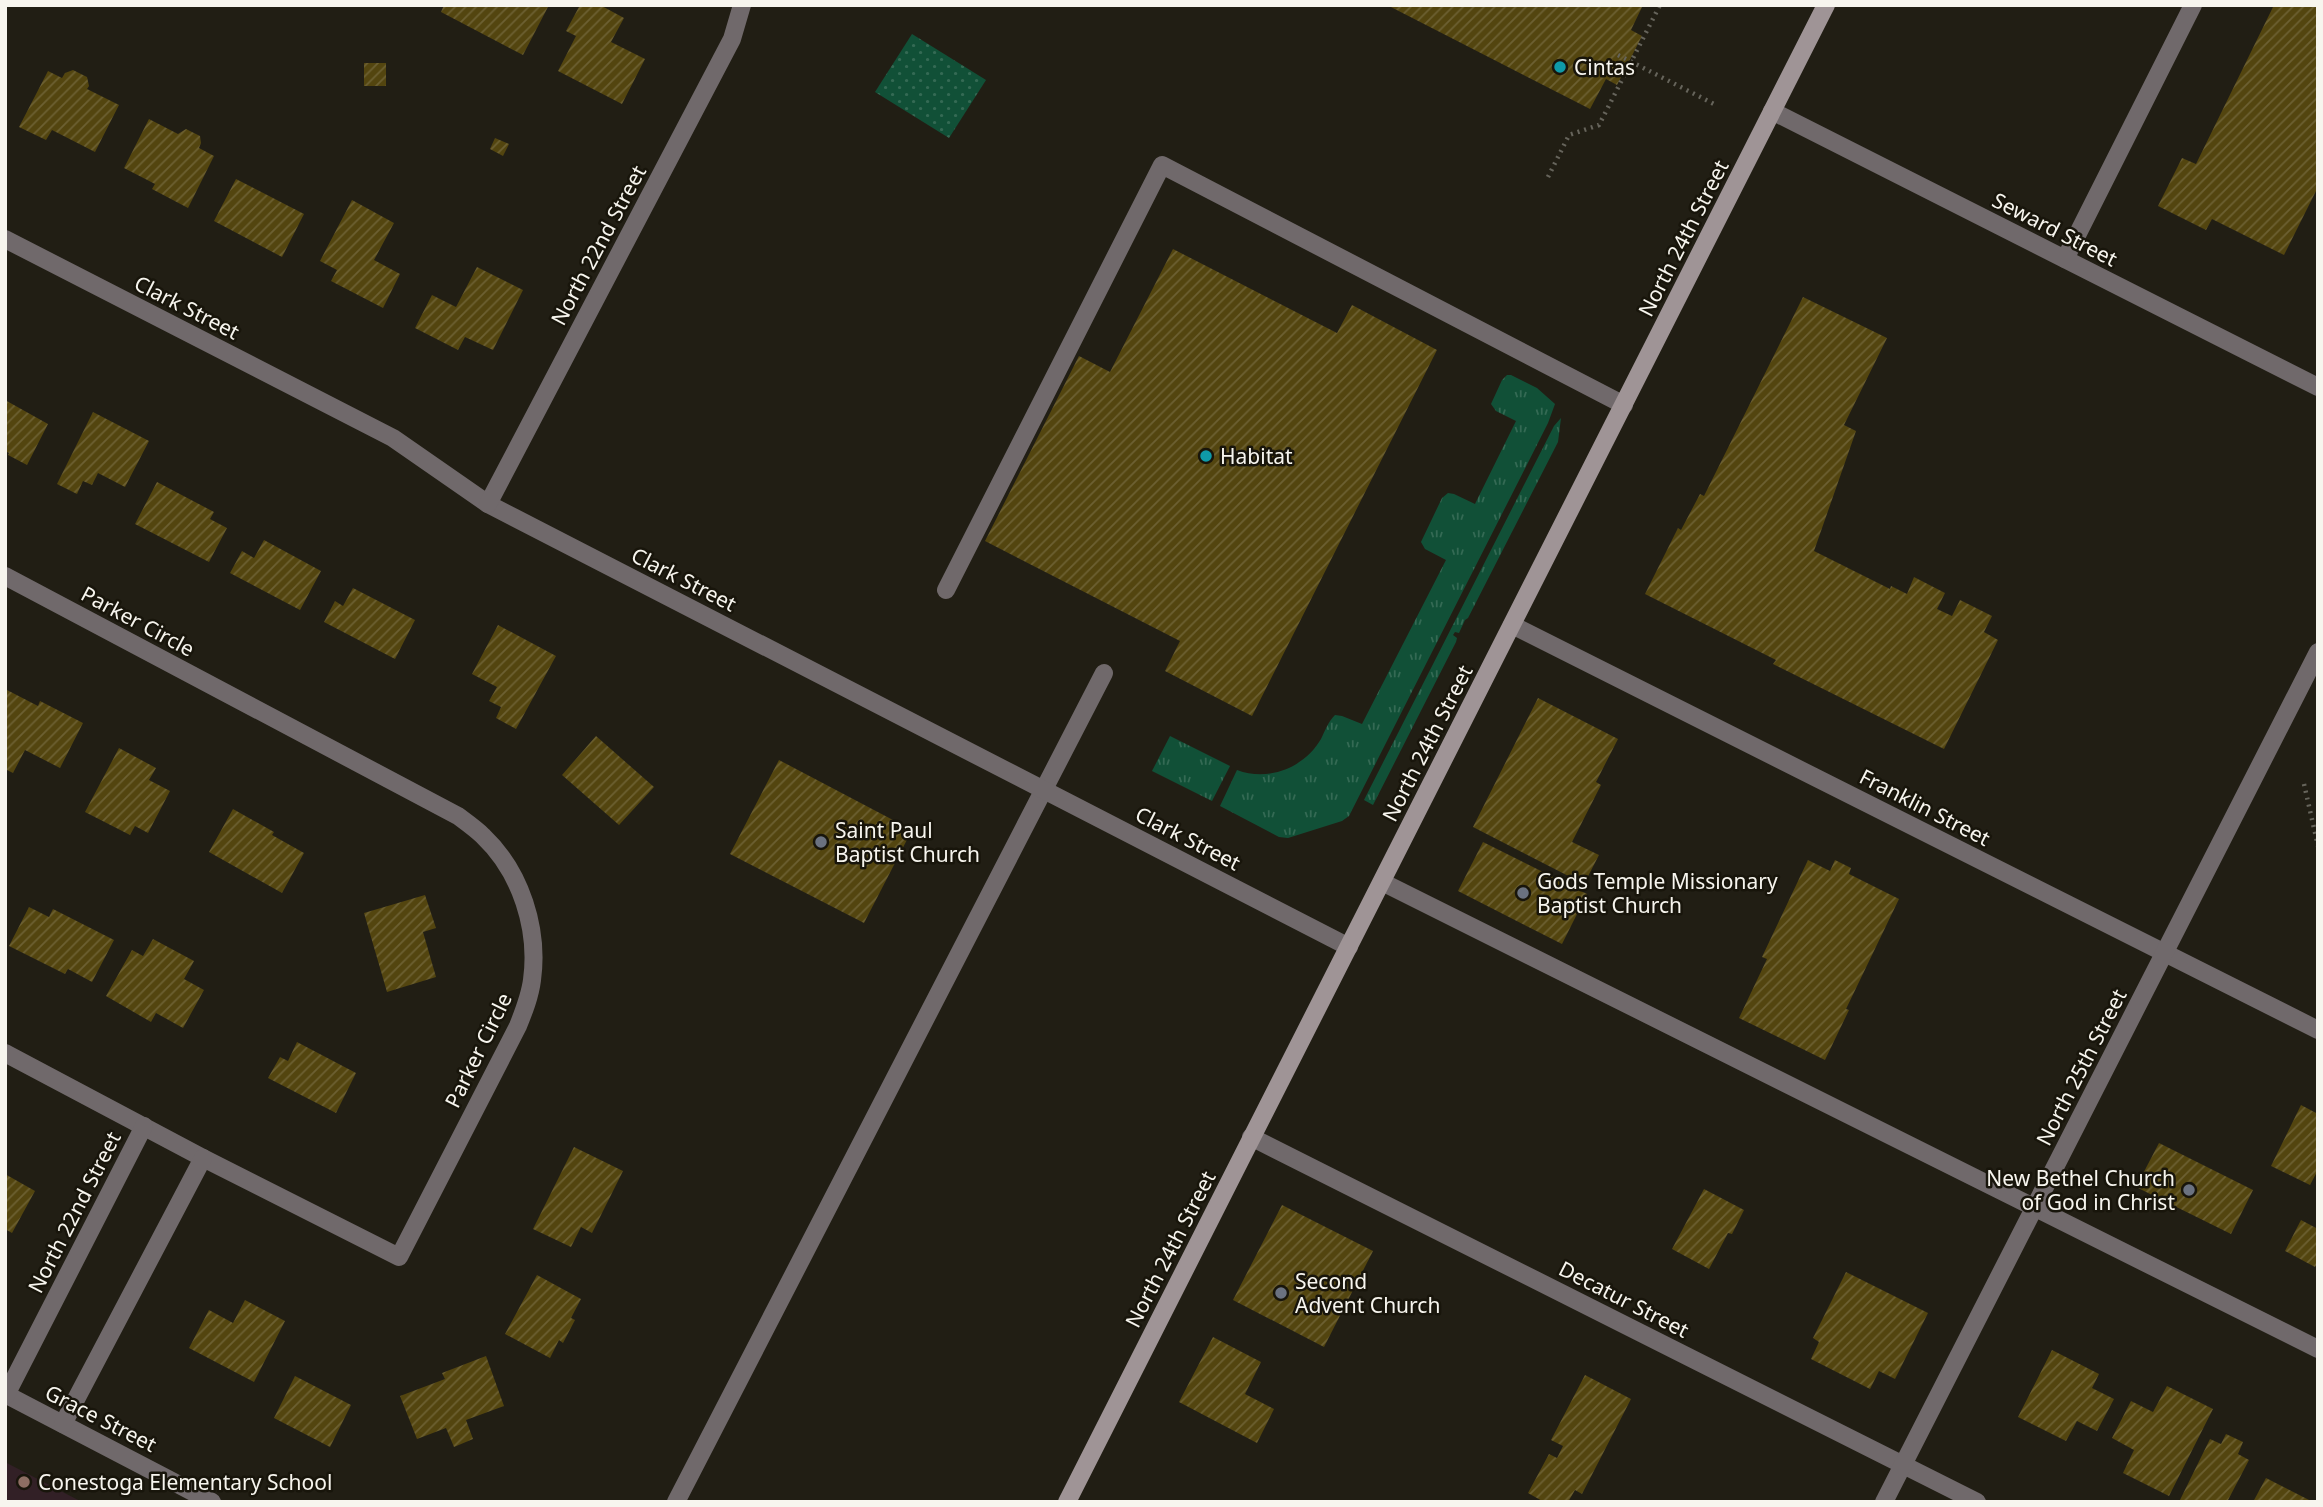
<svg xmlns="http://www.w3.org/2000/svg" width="2323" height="1507" viewBox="0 0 2323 1507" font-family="'Noto Sans',sans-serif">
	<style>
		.education { fill: #322026 }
		.grass { fill: url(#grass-tufts) }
		.garden { fill: url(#garden-dots) }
		.building { fill: url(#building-hatch) }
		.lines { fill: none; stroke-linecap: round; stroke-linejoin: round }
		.path { stroke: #66645b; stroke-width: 4.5; stroke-dasharray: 2 5; stroke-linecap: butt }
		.lane { stroke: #70696b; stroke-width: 18 }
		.street { stroke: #70696b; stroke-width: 18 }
		.secondary { stroke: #9f9496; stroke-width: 18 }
		.culture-dot { fill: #0f9aa8; stroke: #18150b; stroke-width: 2.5 }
		.worship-dot { fill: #6b7280; stroke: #18150b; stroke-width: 2.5 }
		.education-dot { fill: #8d6e63; stroke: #18150b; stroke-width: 2.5 }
		.labels { text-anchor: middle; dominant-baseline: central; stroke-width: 5; stroke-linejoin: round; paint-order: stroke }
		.poi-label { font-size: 21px; fill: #f7f5ee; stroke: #18150b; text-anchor: start }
		.street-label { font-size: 21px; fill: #f7f5ee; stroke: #18150b }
	</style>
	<defs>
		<pattern id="grass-tufts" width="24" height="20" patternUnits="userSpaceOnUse" patternTransform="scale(1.75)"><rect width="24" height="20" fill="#115037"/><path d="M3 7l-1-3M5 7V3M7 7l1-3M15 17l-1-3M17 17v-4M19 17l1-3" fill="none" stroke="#346a54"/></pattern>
		<pattern id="garden-dots" width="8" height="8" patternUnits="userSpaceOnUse" patternTransform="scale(1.75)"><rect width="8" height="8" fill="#115037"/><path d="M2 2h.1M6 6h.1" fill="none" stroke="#346a54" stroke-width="1.8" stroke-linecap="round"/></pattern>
		<pattern id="building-hatch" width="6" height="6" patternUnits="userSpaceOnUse" patternTransform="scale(1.75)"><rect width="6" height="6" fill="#53450f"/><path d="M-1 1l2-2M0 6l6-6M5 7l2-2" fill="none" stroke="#6c6032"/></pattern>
	</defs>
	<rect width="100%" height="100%" fill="#211e14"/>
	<!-- education -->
	<polygon class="education" points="5,1462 82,1502 5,1502"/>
	<!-- grass -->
	<g class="grass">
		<path d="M1507 375H1511L1537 388 1555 404 1548 423 1349 816 1342 821 1288 838 1279 837 1220 806 1237 770C1268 782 1304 768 1321 739 1325 731 1328 722 1335 715L1342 716 1362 724 1446 560 1425 549 1421 542 1442 498 1448 493 1454 494 1475 504 1516 421 1496 411 1491 404 1502 380Z"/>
		<polygon points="1561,418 1558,442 1468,618 1465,620 1459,633 1455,632 1453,635 1457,638 1456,642 1373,805 1364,800 1554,426"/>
		<polygon points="1170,736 1230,766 1212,801 1152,771"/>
	</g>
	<!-- garden -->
	<polygon class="garden" points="912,34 986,80 949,138 875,92"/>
	<!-- building -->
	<g class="building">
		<polygon points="444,5 549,5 523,55 441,12"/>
		<polygon points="580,5 600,5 624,18 611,42 645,59 622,104 558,71 576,36 566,31"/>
		<polygon points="1387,5 1643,5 1631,30 1642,36 1617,85 1606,79 1590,109"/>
		<polygon points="2274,5 2318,5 2318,187 2284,255 2212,219 2206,230 2158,206 2182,158 2196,164"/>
		<rect x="364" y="63" width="22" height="23"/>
		<polygon points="73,70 87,77 89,86 87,89 119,105 95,152 52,130 46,140 19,127 48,71 62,78 65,73"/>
		<polygon points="149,119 178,134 186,129 200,136 201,143 199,148 214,156 188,208 152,189 155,184 124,168"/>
		<polygon points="495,138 509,144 503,156 490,149"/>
		<polygon points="236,179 304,214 282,257 214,221"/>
		<polygon points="352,200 394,223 374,260 400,274 383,308 331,281 337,270 320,261"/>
		<polygon points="1173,249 1337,333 1352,305 1437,350 1252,716 1165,671 1180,641 985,541 1079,356 1110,372"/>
		<polygon points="477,267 523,290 493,350 465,337 458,350 415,328 432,295 456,307"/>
		<polygon points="1803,297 1887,338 1844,425 1856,431 1814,551 1890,589 1891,586 1907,594 1914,577 1945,593 1937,609 1952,616 1960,600 1992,616 1984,632 1998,640 1944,749 1773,664 1776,660 1645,594 1678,528 1681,530 1700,494 1704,496"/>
		<polygon points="5,400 48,424 27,465 8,455 9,453 5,451"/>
		<polygon points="93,412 149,441 125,487 98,473 92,485 83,481 77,494 57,484"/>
		<polygon points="157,482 214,512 210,519 227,528 209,562 135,524"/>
		<polygon points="264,540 321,571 300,610 230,573 242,551 254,558"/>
		<polygon points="353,588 415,620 395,659 324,622 335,601 343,606"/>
		<polygon points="498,625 556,656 516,729 496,718 501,707 489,701 497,687 472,674"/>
		<polygon points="7,690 38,706 40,701 83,723 60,768 25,750 13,773 5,769 5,694"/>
		<polygon points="1538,698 1618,739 1596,782 1601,785 1572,842 1599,855 1584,884 1473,827"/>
		<polygon points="596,736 654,787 619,825 562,775"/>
		<polygon points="119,748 156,768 149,780 170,791 148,833 135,826 130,835 85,812"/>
		<polygon points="779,760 912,830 864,923 730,854"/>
		<polygon points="233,809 274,832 272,835 304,853 282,893 209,852"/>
		<polygon points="1483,842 1587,894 1562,944 1458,891"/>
		<polygon points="1808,860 1830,871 1835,860 1851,868 1849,874 1899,899 1846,1009 1849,1010 1825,1060 1739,1018 1767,959 1762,957"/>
		<polygon points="425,895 436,928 423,932 436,977 387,992 364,913"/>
		<polygon points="29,907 49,917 53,909 114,940 92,982 68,969 65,974 9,946"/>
		<polygon points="153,939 194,961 184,979 204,990 183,1028 156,1013 151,1022 106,996 132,950 143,956"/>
		<polygon points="297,1042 356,1073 336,1113 268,1078 280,1057 288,1061"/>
		<polygon points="2301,1105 2318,1114 2318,1170 2310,1185 2271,1166"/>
		<polygon points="2159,1143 2253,1190 2231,1234 2136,1187"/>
		<polygon points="574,1147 623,1171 592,1233 581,1227 571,1247 533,1229"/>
		<polygon points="5,1174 35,1191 12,1233 5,1229"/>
		<polygon points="1704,1189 1744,1210 1732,1234 1728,1233 1709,1269 1672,1249"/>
		<polygon points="1282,1205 1373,1251 1324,1347 1233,1300"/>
		<polygon points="2301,1220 2318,1229 2318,1262 2315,1267 2285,1251"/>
		<polygon points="1846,1272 1928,1313 1895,1379 1879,1371 1870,1389 1811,1359 1819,1342 1813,1338"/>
		<polygon points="537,1275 581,1299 571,1318 575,1320 563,1343 559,1340 550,1358 505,1334"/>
		<polygon points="245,1300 285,1321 254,1382 189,1348 209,1310 233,1323"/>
		<polygon points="1213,1337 1261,1362 1245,1394 1274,1409 1257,1443 1179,1402"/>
		<polygon points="2052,1350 2099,1374 2092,1388 2114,1399 2097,1431 2077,1421 2066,1441 2018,1417"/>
		<polygon points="486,1356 504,1406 466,1420 473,1439 454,1447 446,1428 417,1439 400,1396 445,1379 442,1373"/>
		<polygon points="1585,1375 1631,1399 1582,1494 1575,1490 1568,1502 1544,1502 1528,1493 1549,1454 1557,1458 1563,1446 1551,1440"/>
		<polygon points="295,1376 351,1405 330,1447 274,1418"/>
		<polygon points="2167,1386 2213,1409 2169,1496 2123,1473 2134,1450 2112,1438 2131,1401 2153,1412"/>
		<polygon points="2226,1434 2243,1442 2238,1454 2249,1460 2227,1502 2179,1502 2210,1439 2221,1444"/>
		<polygon points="2266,1478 2313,1502 2253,1502"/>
	</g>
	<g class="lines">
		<!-- path -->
		<g class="path">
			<polyline points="1618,55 1714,104"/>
			<polyline points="1548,177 1569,135 1599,125 1660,5"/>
			<polyline points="2304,784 2318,846"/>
		</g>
		<!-- lane -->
		<g class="lane">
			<polyline points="2065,259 2193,5"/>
			<polyline points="946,590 1162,165 1624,405"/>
			<polyline points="1382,882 2318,1349"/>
			<polyline points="676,1502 1104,673"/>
		</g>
		<!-- street -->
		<g class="street">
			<polyline points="1772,111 2318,387"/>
			<polyline points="5,239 393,438 488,504 1349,947"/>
			<polyline points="488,504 732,39 742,5"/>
			<path d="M5 576 458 816C466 822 476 829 483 836 521 872 539 929 532 980 530 996 524 1011 518 1026L399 1257 203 1158 5 1053"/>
			<polyline points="1512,625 2318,1030"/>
			<polyline points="1251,1137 1977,1502"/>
			<polyline points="5,1394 212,1502"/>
			<polyline points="6,1395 144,1126"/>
			<polyline points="63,1424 203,1158"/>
			<polyline points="1884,1502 2318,652"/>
		</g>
		<!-- secondary -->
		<polyline class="secondary" points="1067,1502 1826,5"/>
	</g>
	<!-- markers -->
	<g class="culture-dot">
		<circle cx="1560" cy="67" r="7"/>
		<circle cx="1206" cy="456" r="7"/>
	</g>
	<g class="worship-dot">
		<circle cx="821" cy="842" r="7"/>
		<circle cx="1523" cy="893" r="7"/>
		<circle cx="2189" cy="1190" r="7"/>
		<circle cx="1281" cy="1293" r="7"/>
	</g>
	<circle class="education-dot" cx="24" cy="1482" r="7"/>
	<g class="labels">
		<!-- poi labels -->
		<g class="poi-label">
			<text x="1574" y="67">Cintas</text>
			<text x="1220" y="456">Habitat</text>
			<text x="835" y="830">Saint Paul<tspan x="835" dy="24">Baptist Church</tspan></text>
			<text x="1537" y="881">Gods Temple Missionary<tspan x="1537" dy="24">Baptist Church</tspan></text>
			<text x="2175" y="1178" text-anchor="end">New Bethel Church<tspan x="2175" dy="24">of God in Christ</tspan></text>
			<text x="1295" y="1281">Second<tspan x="1295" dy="24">Advent Church</tspan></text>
			<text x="38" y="1482">Conestoga Elementary School</text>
		</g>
		<!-- street labels -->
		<g class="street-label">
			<text transform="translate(2055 229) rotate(27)">Seward Street</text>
			<text transform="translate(1683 238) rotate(-63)">North 24th Street</text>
			<text transform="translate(598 245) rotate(-62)">North 22nd Street</text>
			<text transform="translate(187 307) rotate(27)">Clark Street</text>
			<text transform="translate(684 579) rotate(27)">Clark Street</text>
			<text transform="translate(138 621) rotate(28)">Parker Circle</text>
			<text transform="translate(1427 743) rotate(-63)">North 24th Street</text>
			<text transform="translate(1925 807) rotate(27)">Franklin Street</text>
			<text transform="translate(1188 838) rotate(27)">Clark Street</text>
			<text transform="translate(478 1050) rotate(-64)">Parker Circle</text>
			<text transform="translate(2081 1067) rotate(-63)">North 25th Street</text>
			<text transform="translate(74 1212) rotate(-63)">North 22nd Street</text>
			<text transform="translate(1170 1249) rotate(-63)">North 24th Street</text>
			<text transform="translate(1624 1299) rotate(27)">Decatur Street</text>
			<text transform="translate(101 1418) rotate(27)">Grace Street</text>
		</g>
	</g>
	<!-- border -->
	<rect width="2323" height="1507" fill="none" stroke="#f7f5ee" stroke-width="14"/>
</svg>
